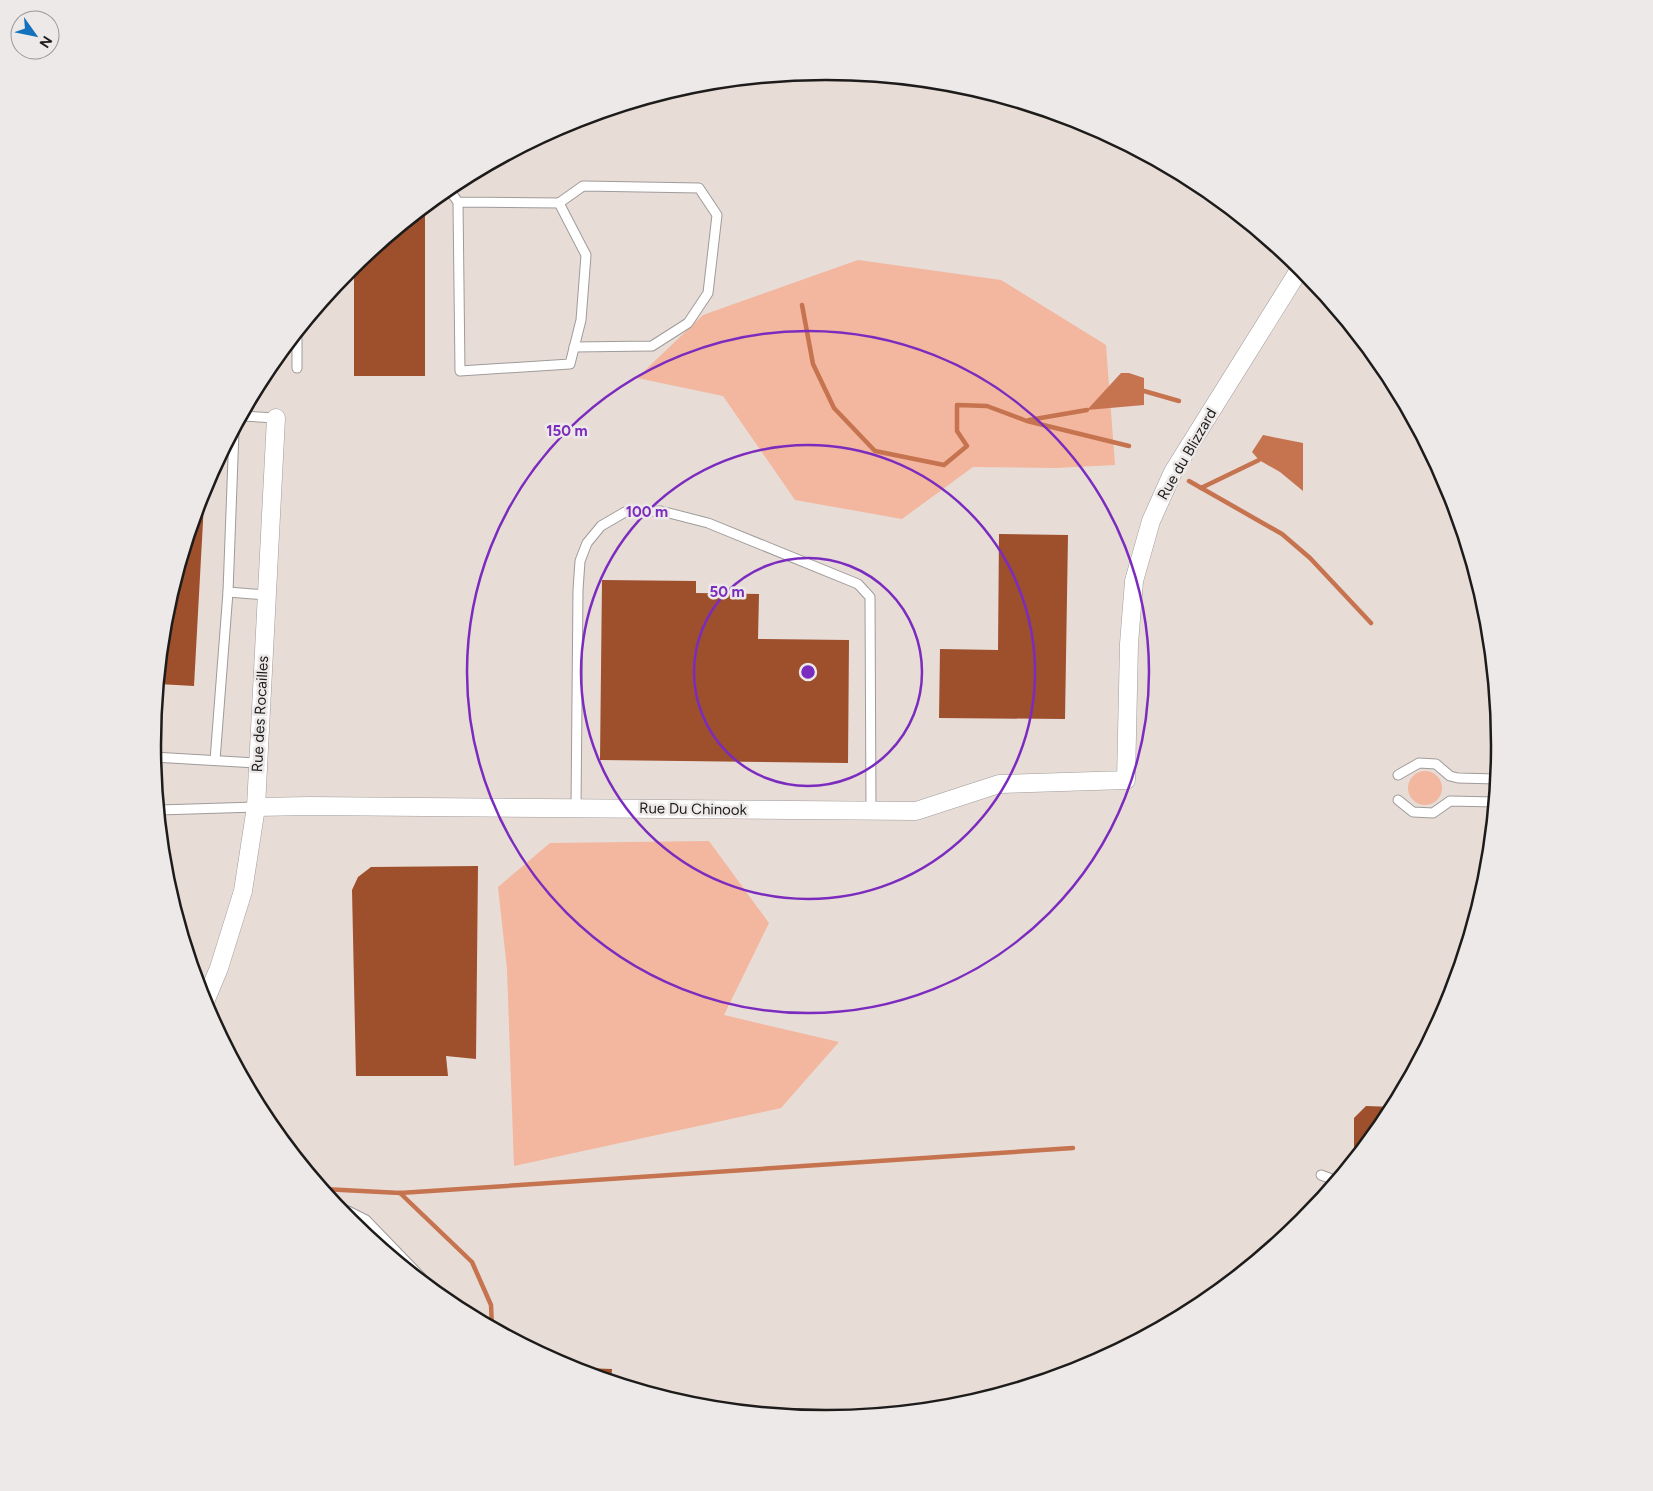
<svg xmlns="http://www.w3.org/2000/svg" width="1653" height="1491" viewBox="0 0 1653 1491" font-family="Figtree,sans-serif">
	<style>
		.built { fill: #e8dcd7 }
		.green { fill: #f2b79e }
		.water { fill: #c6734f }
		.lines { fill: none; stroke-linecap: round; stroke-linejoin: round }
		.stream { stroke: #c6734f; stroke-width: 4.5 }
		.building { fill: #9e4f2b }
		.service-casing { stroke: #9f9b9a; stroke-width: 11 }
		.minor-casing { stroke: #9f9b9a; stroke-width: 19 }
		.service { stroke: #fff; stroke-width: 9 }
		.minor { stroke: #fff; stroke-width: 18 }
		.ring { fill: none; stroke: #7b2cbf; stroke-width: 2.5 }
		.labels { text-anchor: middle; dominant-baseline: central; stroke-width: 5; stroke-linejoin: round; paint-order: stroke }
		.street-label { font-size: 15px; fill: #1d1c1b; stroke: #ede9e8 }
		.rim { fill: none; stroke: #1d1c1b; stroke-width: 2.5 }
		.centre { fill: #7b2cbf; stroke: #ede9e8; stroke-width: 2.5 }
		.ring-label { font-size: 15px; text-anchor: middle; font-weight: bold; fill: #7b2cbf; stroke: #ede9e8; stroke-width: 5; stroke-linejoin: round; paint-order: stroke }
	</style>
	<rect width="100%" height="100%" fill="#ede9e8"/>
	<!-- built -->
	<circle class="built" cx="827" cy="746" r="672"/>
	<!-- green -->
	<g class="green">
		<polygon points="858,260 1001,280 1106,345 1115,465 1056,468 973,467 902,519 795,500 723,396 637,378 703,315"/>
		<circle cx="1425" cy="788" r="17"/>
		<polygon points="709,841 769,923 724,1015 839,1042 781,1108 514,1166 507,969 498,887 550,843"/>
	</g>
	<!-- water -->
	<g class="water">
		<polygon points="1121,373 1129,373 1144,378 1144,405 1087,410"/>
		<polygon points="1263,435 1303,443 1303,491 1280,472 1259,460 1252,452"/>
	</g>
	<g class="lines">
		<!-- stream -->
		<g class="stream">
			<polyline points="802,305 813,364 834,408 875,451 944,465 967,446 957,431 957,405 987,406 1027,421 1129,446"/>
			<polyline points="1144,391 1179,401"/>
			<polyline points="1029,420 1087,410"/>
			<polyline points="1189,481 1282,534 1310,558 1371,623"/>
			<polyline points="1201,488 1259,460"/>
			<polyline points="323,1189 400,1193 1073,1148"/>
			<polyline points="400,1193 472,1262 491,1305 492,1328"/>
		</g>
	</g>
	<!-- building -->
	<g class="building">
		<polygon points="425,207 425,376 354,376 354,265"/>
		<polygon points="205,485 194,686 158,684 165,614"/>
		<polygon points="999,534 1068,535 1065,719 939,718 940,649 998,650"/>
		<polygon points="602,580 696,581 696,593 759,594 758,639 849,640 848,763 600,760"/>
		<polygon points="478,866 476,1059 446,1056 448,1076 356,1076 352,890 358,877 371,867"/>
		<polygon points="1366,1106 1394,1107 1387,1120 1354,1161 1354,1118"/>
		<polygon points="585,1368 612,1369 611,1381 585,1373"/>
	</g>
	<g class="lines">
		<defs>
			<g id="service">
				<polyline points="448,188 458,202 460,371 570,364 581,320 586,255 559,203 458,202"/>
				<polyline points="559,203 583,186 699,188 717,215 708,293 688,323 652,346 574,347"/>
				<polyline points="297,333 297,368"/>
				<polyline points="242,416 276,418"/>
				<polyline points="234,431 228,592 266,595"/>
				<polyline points="153,757 258,763"/>
				<polyline points="215,760 228,592"/>
				<polyline points="1398,775 1419,763 1436,764 1450,776 1458,778 1497,779"/>
				<polyline points="1398,800 1413,812 1433,813 1450,801 1495,802"/>
				<polyline points="576,808 578,590 580,561 587,543 601,526 625,512 661,511 708,523 858,584 870,597 871,811"/>
				<polyline points="159,810 256,807"/>
				<polyline points="1321,1175 1337,1181"/>
				<polyline points="340,1210 348,1211 366,1220 421,1277 421,1280"/>
			</g>
			<g id="minor">
				<polyline points="256,807 310,806 916,811 999,784 1126,780 1129,644 1134,581 1151,521 1173,472 1301,267"/>
				<polyline points="204,1004 219,968 243,891 256,807 276,418"/>
			</g>
		</defs>
		<!-- service casing -->
		<use href="#service" class="service-casing"/>
		<!-- minor casing -->
		<use href="#minor" class="minor-casing"/>
		<!-- service -->
		<use href="#service" class="service"/>
		<!-- minor -->
		<use href="#minor" class="minor"/>
	</g>
	<!-- distance rings -->
	<g class="ring">
		<circle cx="808" cy="672" r="114"/>
		<circle cx="808" cy="672" r="227"/>
		<circle cx="808" cy="672" r="341"/>
	</g>
	<g class="labels">
		<!-- street labels -->
		<g class="street-label">
			<text transform="translate(1187 454) rotate(-60)">Rue du Blizzard</text>
			<text transform="translate(260 714) rotate(-87)">Rue des Rocailles</text>
			<text transform="translate(693 809) rotate(1)">Rue Du Chinook</text>
		</g>
	</g>
	<!-- crop -->
	<path d="M0 0H1653V1491H0ZM161 745a665 665 0 1 1 1330 0a665 665 0 1 1-1330 0Z" fill="#ede9e8" fill-rule="evenodd"/>
	<path class="rim" d="M161 745a665 665 0 1 1 1330 0a665 665 0 1 1-1330 0Z"/>
	<circle cx="808" cy="672" r="8" class="centre"/>
	<g class="ring-label">
		<text x="567" y="436">150 m</text>
		<text x="647" y="517">100 m</text>
		<text x="727" y="597">50 m</text>
	</g>
	<!-- north arrow -->
	<g transform="translate(35 35) rotate(123)"><circle r="24" fill="#ede9e8" stroke="#9a9796"/>
	<path d="M0-4L9 19L0 12L-9 19Z" fill="#1371bd"/>
	<text y="-8" font-size="14" font-weight="bold" text-anchor="middle" fill="#1d1c1b">N</text>
	</g>
</svg>
